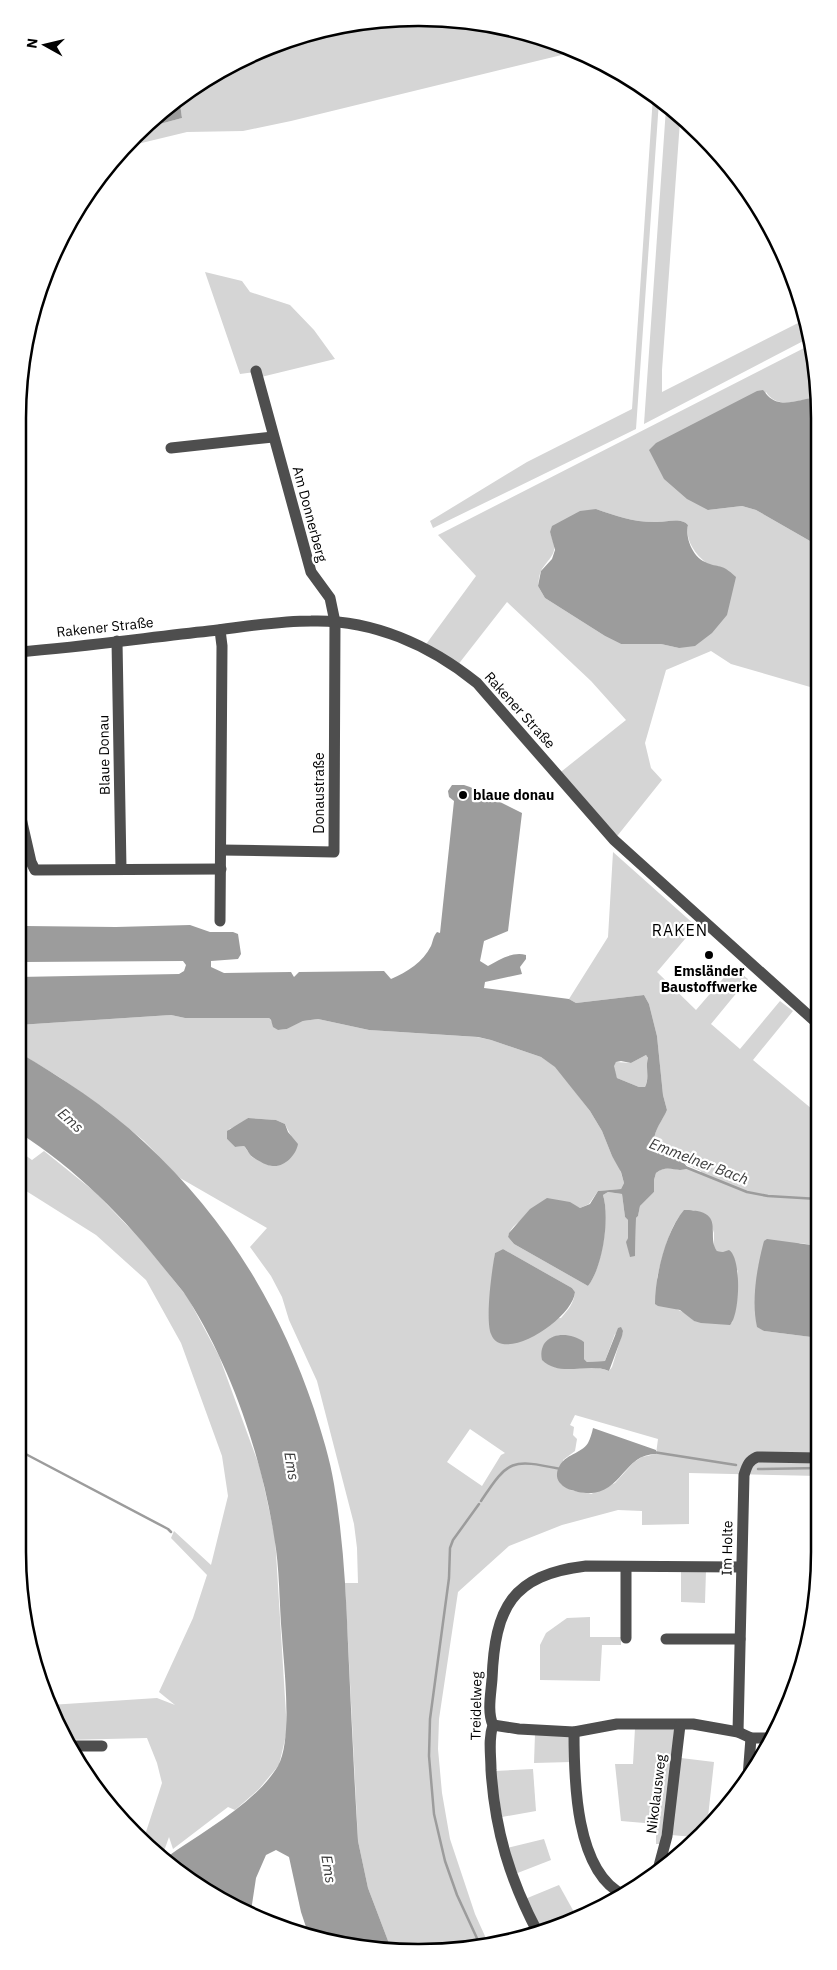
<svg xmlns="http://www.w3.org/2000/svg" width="837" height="1970" viewBox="0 0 837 1970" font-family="'IBM Plex Sans',sans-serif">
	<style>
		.green { fill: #d5d5d5; fill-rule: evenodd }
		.water { fill: #9c9c9c; fill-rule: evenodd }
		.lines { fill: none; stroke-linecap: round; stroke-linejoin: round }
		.stream { stroke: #9c9c9c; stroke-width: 2.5 }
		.minor { stroke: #4e4e4e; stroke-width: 11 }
		.poi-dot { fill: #000; stroke: #fff; stroke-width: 2 }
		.labels { text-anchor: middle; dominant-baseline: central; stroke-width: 4.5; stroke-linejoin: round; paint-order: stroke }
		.street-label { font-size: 14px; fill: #000; stroke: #fff }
		.poi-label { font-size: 14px; font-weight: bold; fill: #000; stroke: #fff; text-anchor: start }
		.water-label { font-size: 15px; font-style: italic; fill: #3d3d3d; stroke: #fff }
		.quarter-label { font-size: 16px; letter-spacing: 1px; fill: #000; stroke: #fff }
		.rim { fill: none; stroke: #000; stroke-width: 2.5 }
	</style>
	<rect width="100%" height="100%" fill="#fff"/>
	<!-- green -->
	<g class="green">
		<polygon points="393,18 471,21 548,39 574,52 291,121 243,131 187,132 125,147 145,128 182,118 179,97 241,59 315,31"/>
		<polygon points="653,96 659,101 636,429 433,528 430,521 527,462 632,409"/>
		<polygon points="666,108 680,121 662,370 662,392 804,320 809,338 644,424"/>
		<polygon points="205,272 242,281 250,292 290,305 314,330 335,359 257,378 255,372 240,374"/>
		<path d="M810 345 816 366V397C800 400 777 410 766 392L708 510 742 506 756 510 817 545V689L731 664 711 651 666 670 645 743 651 768 662 780 614 840 557 775 626 720 591 681 507 602 457 666 424 647 476 576 438 535ZM596 509C616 516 636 523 658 522 667 522 681 517 688 525 685 539 694 553 705 562L679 648 661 644H621L605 636 545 598 538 586C539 580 539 574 542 569 554 552 558 554 550 532Z"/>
		<path d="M613 852 696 926 657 972 696 1010 733 967 748 979 711 1024 740 1049 780 1001 793 1011 753 1060 818 1114 819 1246 800 1243 759 1266 755 1305 764 1331 819 1338V1476L689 1473V1524L642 1525V1511L618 1510 562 1525 509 1546 458 1592 439 1719 438 1749 442 1793 450 1839 475 1914 489 1945 471 1949 390 1946 368 1888 358 1841 345 1583H358L357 1548 354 1524 317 1381 289 1320 282 1297 271 1276 250 1247 267 1228 180 1178 144 1141 105 1109 59 1077 18 1052V1025L171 1015 185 1018H269L278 1030 287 1029 303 1021 318 1019 369 1030 477 1037 491 1040 541 1057 556 1067 590 1111 602 1131 612 1156 619 1166 624 1183 621 1189 598 1191 589 1204 580 1208 565 1202C549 1208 512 1217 508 1237L514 1244 588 1286C602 1268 610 1216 603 1195L608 1192 622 1194 625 1217 628 1220V1238L627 1242 630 1256H635L636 1218 638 1216 640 1206 654 1192V1180L656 1173C670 1163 676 1173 688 1168L700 1173 701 1171 687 1165 673 1149H656C649 1136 662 1121 667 1110L663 1095 657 1036 649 1004 644 995 576 1003 569 999 608 937ZM248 1118 276 1120 285 1124 291 1136 271 1166 252 1157 244 1146 235 1147 227 1139 229 1129 237 1126ZM693 1210 709 1217 714 1233V1247L717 1251 723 1252 738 1271 737 1301 732 1323 694 1321 685 1313 674 1308 657 1278C661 1262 669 1229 679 1217 681 1213 688 1212 693 1210ZM503 1249 572 1288 575 1292C574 1303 568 1310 561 1318L490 1322 494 1261 495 1253ZM623 1331 612 1367 609 1371C592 1364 572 1370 554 1367L548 1340C560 1332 571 1339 584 1342V1359L587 1362 605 1361 615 1334ZM575 1415 658 1439 656 1454 642 1457 634 1462 615 1483 591 1494 570 1490 563 1460 575 1451 577 1439 573 1435 574 1427 570 1425ZM470 1429 505 1453 501 1455 482 1486 447 1462Z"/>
		<path d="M646 1055 648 1058C645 1068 650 1077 645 1087H639L617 1078 613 1066 616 1062 631 1063Z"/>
		<polygon points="18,1150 32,1160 44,1151 95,1192 144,1243 188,1298 219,1356 260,1468 275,1537 287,1731 279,1765 259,1789 235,1810 228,1807 173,1849 169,1837 163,1854 144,1838 162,1783 157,1763 147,1738 66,1740 50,1705 157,1698 175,1705 159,1692 193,1618 207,1575 171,1538 174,1531 211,1565 228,1496 222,1456 181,1343 146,1280 96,1235 23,1189 18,1188"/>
		<polygon points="681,1570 706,1570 705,1603 681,1602"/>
		<polygon points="590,1617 590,1637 621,1637 621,1645 602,1645 600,1681 540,1680 540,1645 546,1633 567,1618"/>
		<polygon points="670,1727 674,1730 670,1783 660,1844 656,1844 656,1824 621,1821 615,1764 633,1764 635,1728"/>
		<polygon points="535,1734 570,1737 571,1762 534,1763"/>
		<polygon points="681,1758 714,1762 707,1826 694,1837 671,1835"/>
		<polygon points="533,1769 536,1811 502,1817 495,1771"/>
		<polygon points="544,1839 551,1860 515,1874 507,1848"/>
		<polygon points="559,1885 574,1912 539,1928 525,1899"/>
	</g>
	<!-- water -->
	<g class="water">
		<polygon points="179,97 182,118 145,128 175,100"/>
		<path d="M763 390C765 392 766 394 768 396 781 409 801 399 816 397L817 545 756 510 742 506 708 510 687 499 664 479 649 450 656 443 757 391Z"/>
		<path d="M596 509C616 516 636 523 658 522 667 522 681 517 688 525 685 537 692 556 705 562 720 569 720 562 736 577L727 615 712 633 695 646 679 648 661 644H621L605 636 545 598 538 586 541 571 552 559 555 550 550 532 552 526 580 511Z"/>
		<path d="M452 785H464L470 787 522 813 508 931 484 941 480 961 488 966C499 960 513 951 526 955V959L520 967 522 974 485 982 484 988 569 999 576 1003 644 995 649 1004 657 1036 663 1095 667 1110C662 1122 649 1136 656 1149 663 1150 670 1148 677 1150L680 1158 688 1168C676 1174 669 1163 656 1173L654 1180V1192L640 1206 638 1216 636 1218 635 1256 630 1257 626 1242 628 1238V1220L625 1217 622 1194 608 1192 603 1195C610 1217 603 1267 588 1286L514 1244 508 1237 509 1233 530 1209 547 1198 570 1202 580 1208 590 1204 598 1191 621 1189 624 1183 621 1172 612 1156 602 1131 590 1111 555 1067 541 1057 491 1040 478 1037 369 1030 318 1019 303 1021 287 1029 278 1030 273 1027 271 1020 269 1018H185L171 1015 18 1025V977L179 974 184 971 186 965 183 961 24 962C18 956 17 945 19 937L25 933V926L116 927 190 925 210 932H233L238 934 241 954 238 959 211 961V967L224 973 291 972 294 977 299 972 384 971 391 979C407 972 423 962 431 946 433 941 433 937 437 932L440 933 454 801 449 797 448 791ZM646 1055 648 1058C645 1068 650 1077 645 1087H639L617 1078 614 1066 616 1062 621 1061 631 1063Z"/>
		<path d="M18 1052C62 1078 106 1106 144 1142 225 1217 279 1305 314 1409 322 1434 330 1459 334 1484 343 1537 346 1590 348 1644 351 1710 354 1775 358 1841L368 1888 390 1946 341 1945 308 1933 301 1912 289 1857 276 1850 266 1855 256 1878 251 1911 218 1899 167 1857C202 1832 255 1804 278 1766 293 1739 284 1668 282 1636 279 1603 280 1569 274 1536 262 1458 231 1366 188 1299 182 1289 174 1281 167 1272 125 1218 75 1168 18 1132Z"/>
		<path d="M248 1118 276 1120 285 1124 288 1132 298 1144C296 1155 285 1167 273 1166 267 1166 259 1161 254 1158 249 1155 248 1150 244 1146L235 1147 227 1139V1131Z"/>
		<path d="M684 1210C728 1210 705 1235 717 1251L723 1252 729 1250C742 1258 740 1315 730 1325L701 1323 694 1321 680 1310 658 1306 655 1304C655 1276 666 1231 684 1210Z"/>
		<path d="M767 1239 819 1246V1338L764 1331 757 1327C751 1300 757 1267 764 1241Z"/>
		<path d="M503 1249 572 1288 575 1292C573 1319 502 1365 491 1334 485 1319 492 1269 495 1253Z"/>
		<path d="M621 1327 623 1331 622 1336 609 1371C588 1362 560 1378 542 1360 537 1334 566 1329 584 1342V1359L587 1362 605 1361 618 1328Z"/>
		<path d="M593 1428 656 1450V1454C621 1454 622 1501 578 1492 572 1490 565 1489 561 1484 556 1480 556 1472 559 1467 565 1454 581 1454 588 1443 590 1439 592 1433 593 1428Z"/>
	</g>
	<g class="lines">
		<!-- stream -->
		<g class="stream">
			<polyline points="685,1167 747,1192 768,1196 818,1199"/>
			<polyline points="18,1450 168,1529 171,1532"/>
			<polyline points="653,1452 736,1465"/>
			<polyline points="758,1469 819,1468"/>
			<path d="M481 1501C509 1459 511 1459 561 1469"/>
			<polyline points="479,1504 453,1540 450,1548 449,1578 430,1719 429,1756 434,1814 445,1861 457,1895 481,1947"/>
		</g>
		<!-- minor -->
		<g class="minor">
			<polyline points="171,448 273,437"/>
			<polyline points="220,630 222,646 220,921"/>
			<polyline points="117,641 121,869"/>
			<path d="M18 652C81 647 145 638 209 631 243 627 277 621 311 621 372 619 430 645 477 683L614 840 818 1024"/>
			<polyline points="18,805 31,862 35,870 221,869"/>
			<polyline points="221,850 334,852 335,622 330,598 311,572 256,371"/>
			<polyline points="626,1638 626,1567"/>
			<polyline points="666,1639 740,1639"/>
			<polyline points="493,1725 519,1729 574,1732 617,1724 693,1724 738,1732 751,1738 772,1738"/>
			<path d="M574 1732C574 1779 575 1872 624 1895"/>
			<path d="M738 1732 744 1475C747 1466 748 1461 757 1457L819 1458"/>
			<polyline points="68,1746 102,1746"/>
			<polyline points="748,1777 751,1738"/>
			<polyline points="659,1866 667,1836 680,1725"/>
			<path d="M538 1933C510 1880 495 1831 491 1770 491 1755 488 1739 493 1725 487 1712 491 1693 492 1679 495 1608 511 1575 586 1566L741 1567"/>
		</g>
	</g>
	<!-- markers -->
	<g class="poi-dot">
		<circle cx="463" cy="795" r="5"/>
		<circle cx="709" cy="955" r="5"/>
	</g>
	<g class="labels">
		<!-- street labels -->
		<g class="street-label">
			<text transform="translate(310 514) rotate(75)">Am Donnerberg</text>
			<text transform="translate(105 627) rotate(-6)">Rakener Straße</text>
			<text transform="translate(520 710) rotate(48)">Rakener Straße</text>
			<text transform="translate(104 755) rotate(-91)">Blaue Donau</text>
			<text transform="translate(319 793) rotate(-90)">Donaustraße</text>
			<text transform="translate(727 1548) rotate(-89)">Im Holte</text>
			<text transform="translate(476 1706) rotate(-89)">Treidelweg</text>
			<text transform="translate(656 1794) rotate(-83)">Nikolausweg</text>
		</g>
		<!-- poi labels -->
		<g class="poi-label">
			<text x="473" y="795">blaue donau</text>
			<text x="709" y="971" text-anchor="middle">Emsländer<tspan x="709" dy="16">Baustoffwerke</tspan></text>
		</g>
		<!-- water labels -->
		<g class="water-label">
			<text transform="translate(71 1120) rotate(42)">Ems</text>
			<text transform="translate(699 1161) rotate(21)">Emmelner Bach</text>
			<text transform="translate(292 1466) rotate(80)">Ems</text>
			<text transform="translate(329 1869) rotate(80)">Ems</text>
		</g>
		<!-- quarter labels -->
		<g class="quarter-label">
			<text x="680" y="930">RAKEN</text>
		</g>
	</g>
	<!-- crop -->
	<path d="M0 0H837V1970H0ZM418 26H419A392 392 0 0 1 811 418V1552A392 392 0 0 1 419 1944H418A392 392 0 0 1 26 1552V418A392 392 0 0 1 418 26Z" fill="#fff" fill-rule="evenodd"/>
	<path class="rim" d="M418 26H419A392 392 0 0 1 811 418V1552A392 392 0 0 1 419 1944H418A392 392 0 0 1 26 1552V418A392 392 0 0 1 418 26Z"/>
	<!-- north arrow -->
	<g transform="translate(45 45) rotate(278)" stroke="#ffffff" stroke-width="4" paint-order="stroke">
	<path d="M0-4L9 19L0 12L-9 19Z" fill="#000000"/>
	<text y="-8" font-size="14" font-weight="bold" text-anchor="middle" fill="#000000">N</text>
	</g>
</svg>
